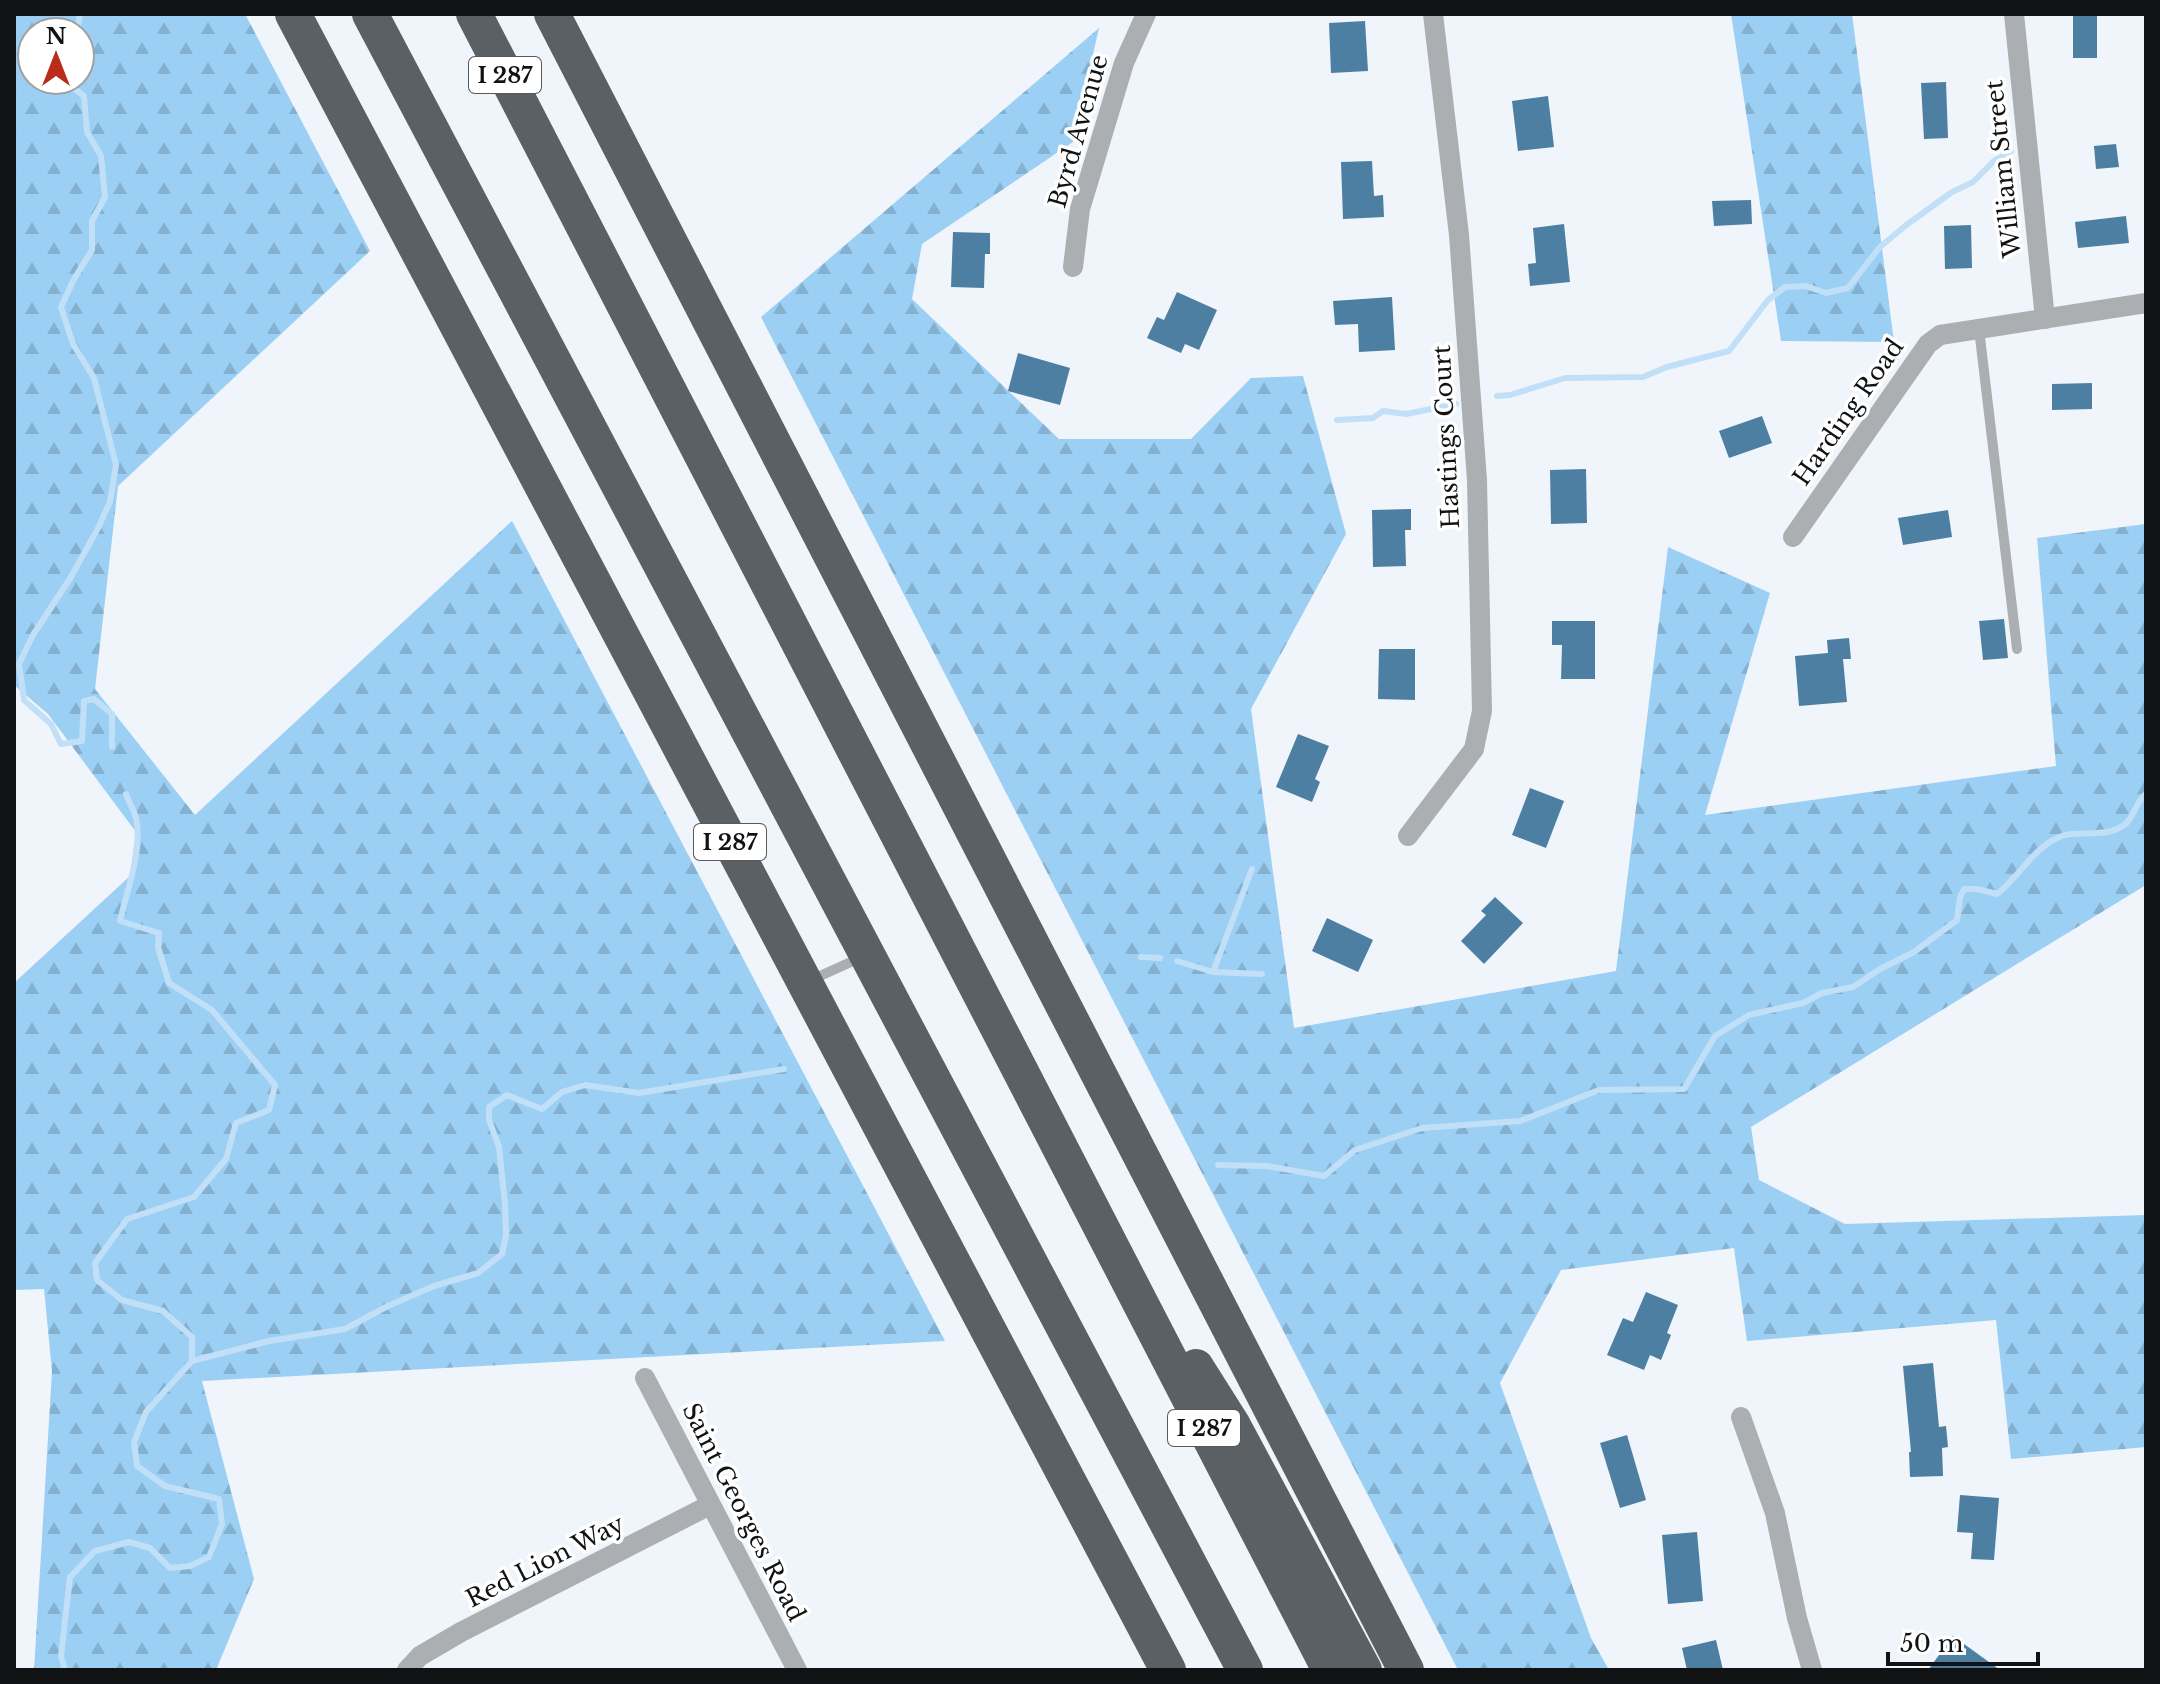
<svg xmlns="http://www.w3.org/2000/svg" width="2160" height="1684" viewBox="0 0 2160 1684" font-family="'Libre Baskerville',serif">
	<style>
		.forest { fill: url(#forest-firs); fill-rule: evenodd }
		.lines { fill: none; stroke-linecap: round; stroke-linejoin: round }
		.stream { stroke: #c1e0f8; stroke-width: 6 }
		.building { fill: #4d7fa3 }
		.service { stroke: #acafb1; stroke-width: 10 }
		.minor { stroke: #acafb1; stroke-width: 20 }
		.motorway { stroke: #5b6064; stroke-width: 36 }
		.labels { text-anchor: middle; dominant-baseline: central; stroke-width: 7; stroke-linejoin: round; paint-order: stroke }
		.shield { fill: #fff; stroke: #58595a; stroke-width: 2 }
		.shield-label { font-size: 22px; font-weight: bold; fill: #101213 }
		.street-label { font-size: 24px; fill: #101213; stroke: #fff }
	</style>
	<defs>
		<pattern id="forest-firs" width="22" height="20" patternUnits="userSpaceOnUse" patternTransform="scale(2)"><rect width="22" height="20" fill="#9ccff4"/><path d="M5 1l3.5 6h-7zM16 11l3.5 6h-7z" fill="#85b1d0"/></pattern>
	</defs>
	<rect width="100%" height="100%" fill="#eff5fa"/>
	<!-- forest -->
	<g class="forest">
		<path d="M14 14H245L370 251 118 486 95 689 195 815 512 521 945 1341 202 1381 254 1579 216 1670H34L52 1371 44 1289 14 1290V983L130 876 136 832 48 714 14 685ZM32 32H80V80H32Z"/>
		<polygon points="1731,14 1852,14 1894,342 1781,341"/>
		<polygon points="1099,28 1073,142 922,244 912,299 1059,439 1191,439 1251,378 1303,376 1346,534 1251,709 1294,1028 1616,971 1668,547 1770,593 1705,815 2056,766 2037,538 2146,524 2146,885 1751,1127 1759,1180 1845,1224 2146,1215 2146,1447 2011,1459 1996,1320 1747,1341 1734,1248 1561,1270 1500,1383 1591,1638 1609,1670 1458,1670 761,317"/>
	</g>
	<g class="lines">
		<!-- stream -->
		<g class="stream">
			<polyline points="77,32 80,14"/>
			<polyline points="69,80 71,86 84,96 87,132 101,156 105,197 92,221 92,250 74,279 61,307 73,344 94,378 116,465 110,502 98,528 71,577 33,635 19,664 24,700 51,724 61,744 82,741 84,701 94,699 112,714 112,747"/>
			<polyline points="1497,396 1510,395 1565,378 1643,377 1667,367 1729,351 1768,300 1785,287 1806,286 1826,293 1848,288 1880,247 1905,226 1952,192 1973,182 1994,161 2011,151"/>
			<polyline points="1337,420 1373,418 1383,411 1406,414 1456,404"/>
			<polyline points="1141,957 1160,958"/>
			<polyline points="1177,961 1213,972 1262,974"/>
			<polyline points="1213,972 1252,869"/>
			<path d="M1218 1165 1267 1166 1324 1176 1355 1150 1422 1128 1520 1121 1599 1090 1684 1089 1715 1036 1749 1015 1803 1003 1822 993 1853 987 1880 969 1914 952 1957 920 1960 897 1964 889H1977L1997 894C2018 878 2032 850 2057 838 2075 829 2100 838 2119 828 2134 822 2134 803 2146 794"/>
			<polyline points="192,1361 269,1341 345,1329 388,1306 434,1286 478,1273 502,1254 506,1236 505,1204 499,1147 489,1120 489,1107 507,1095 542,1109 562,1092 585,1085 639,1093 784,1069"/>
			<path d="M65 1670 61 1656 70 1577 95 1551 129 1542 150 1548 170 1568 190 1566 209 1557 222 1524 219 1499 165 1486 137 1466 134 1442 146 1412 192 1361V1337L163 1311 122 1300 97 1280 95 1263 127 1219 194 1197 226 1159 236 1123 269 1110 275 1085 212 1010 169 983 158 947 159 933 120 921C127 889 143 851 136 818 134 810 129 802 126 794"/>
		</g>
	</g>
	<!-- building -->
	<g class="building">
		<rect x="2073" y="14" width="24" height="44"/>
		<polygon points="1365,21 1368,71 1331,73 1329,23"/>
		<polygon points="1946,82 1948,138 1924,139 1921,83"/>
		<polygon points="1548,96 1554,147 1518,151 1512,101"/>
		<polygon points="2116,144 2119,167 2096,169 2094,146"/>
		<polygon points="1372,161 1374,196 1383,195 1384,217 1343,219 1341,162"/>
		<polygon points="1751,200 1752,224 1714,226 1712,201"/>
		<polygon points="2126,216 2129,243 2078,248 2075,222"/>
		<polygon points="1564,224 1570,282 1530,286 1528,264 1536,263 1533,228"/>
		<polygon points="1971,225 1972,268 1945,269 1944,226"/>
		<polygon points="953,232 990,233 990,254 985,254 984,288 951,287"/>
		<polygon points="1177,292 1217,310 1199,350 1185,344 1181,353 1147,338 1157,317 1164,320"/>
		<polygon points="1392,297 1395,350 1359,352 1358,324 1335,325 1333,301"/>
		<polygon points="1018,353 1070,368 1060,405 1008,391"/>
		<polygon points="2092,383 2092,409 2052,410 2052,384"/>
		<polygon points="1762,416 1772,443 1729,458 1719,431"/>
		<polygon points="1586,469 1587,523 1551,524 1550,470"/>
		<polygon points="1411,509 1411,530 1405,530 1406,566 1373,567 1372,510"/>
		<polygon points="1948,510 1952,537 1903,545 1898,518"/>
		<polygon points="2004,619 2008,658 1983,660 1979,621"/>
		<polygon points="1552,621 1595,621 1595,679 1561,679 1562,645 1552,645"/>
		<polygon points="1849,638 1851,659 1843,659 1847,702 1799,706 1795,656 1828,653 1827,640"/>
		<polygon points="1379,649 1415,649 1415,700 1378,699"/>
		<polygon points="1298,734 1329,746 1315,779 1320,782 1312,802 1276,787"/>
		<polygon points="1530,788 1564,801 1546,848 1512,835"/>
		<polygon points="1495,897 1523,923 1484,964 1461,941 1486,915 1481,911"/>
		<polygon points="1327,918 1373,940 1358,972 1312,951"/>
		<polygon points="1646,1292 1678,1305 1667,1333 1671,1335 1661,1360 1650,1355 1644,1370 1607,1355 1623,1318 1633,1322"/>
		<polygon points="1933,1363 1939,1427 1946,1426 1948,1447 1942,1448 1943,1476 1910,1477 1909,1452 1911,1452 1903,1366"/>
		<polygon points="1627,1435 1646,1500 1620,1508 1600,1443"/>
		<polygon points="1960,1495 1999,1498 1994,1560 1971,1559 1973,1533 1957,1532"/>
		<polygon points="1697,1532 1703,1601 1668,1604 1662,1535"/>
		<polygon points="1953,1636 2000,1670 1928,1670"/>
		<polygon points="1716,1640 1723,1670 1687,1670 1682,1648"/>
	</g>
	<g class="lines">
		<!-- service -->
		<g class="service">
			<polyline points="1979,329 2017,649"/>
			<polyline points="811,980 862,957"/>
		</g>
		<!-- minor -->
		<g class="minor">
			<polyline points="2014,14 2045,319"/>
			<polyline points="1073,267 1080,209 1124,63 1146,14"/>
			<polyline points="1793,537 1928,344 1940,335 2146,303"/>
			<polyline points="1408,836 1474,749 1482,711 1477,480 1459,235 1433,14"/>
			<polyline points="645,1378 797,1670"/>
			<polyline points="1741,1417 1775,1513 1797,1618 1812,1670"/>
			<polyline points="407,1670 420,1656 461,1632 710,1505"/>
		</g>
		<!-- motorway -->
		<g class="motorway">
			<polyline points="293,14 1168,1670"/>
			<polyline points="370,14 1245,1670"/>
			<polyline points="474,14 1330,1670"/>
			<polyline points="552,14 1406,1670"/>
			<polyline points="1196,1367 1232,1424 1364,1670"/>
		</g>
	</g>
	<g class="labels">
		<!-- shield labels -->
		<g class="shield">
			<rect x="469" y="57" width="72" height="36" rx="6"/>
			<rect x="694" y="824" width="72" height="36" rx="6"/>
			<rect x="1168" y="1410" width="72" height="36" rx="6"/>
		</g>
		<g class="shield-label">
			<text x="505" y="75">I 287</text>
			<text x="730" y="842">I 287</text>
			<text x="1204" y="1428">I 287</text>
		</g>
		<!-- street labels -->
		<g class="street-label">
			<text transform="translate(1078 131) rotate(-74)">Byrd Avenue</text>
			<text transform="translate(2003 169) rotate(-96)">William Street</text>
			<text transform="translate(1848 412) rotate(-55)">Harding Road</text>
			<text transform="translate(1446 437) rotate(-93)">Hastings Court</text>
			<text transform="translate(744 1512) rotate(63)">Saint Georges Road</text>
			<text transform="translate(545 1561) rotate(-27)">Red Lion Way</text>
		</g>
	</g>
	<!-- border -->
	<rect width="2160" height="1684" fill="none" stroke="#101213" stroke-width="32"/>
	<!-- north arrow -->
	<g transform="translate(56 56)"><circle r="38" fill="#ffffff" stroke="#9fa0a1" stroke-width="2"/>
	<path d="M0-6L14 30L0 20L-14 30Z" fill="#b92c19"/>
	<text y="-12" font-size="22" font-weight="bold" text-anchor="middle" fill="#101213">N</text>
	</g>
	<!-- scale -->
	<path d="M1888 1652v12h150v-12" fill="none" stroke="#101213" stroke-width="4"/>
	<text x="1900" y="1652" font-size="24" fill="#101213" stroke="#ffffff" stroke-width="6" paint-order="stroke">50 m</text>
</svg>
